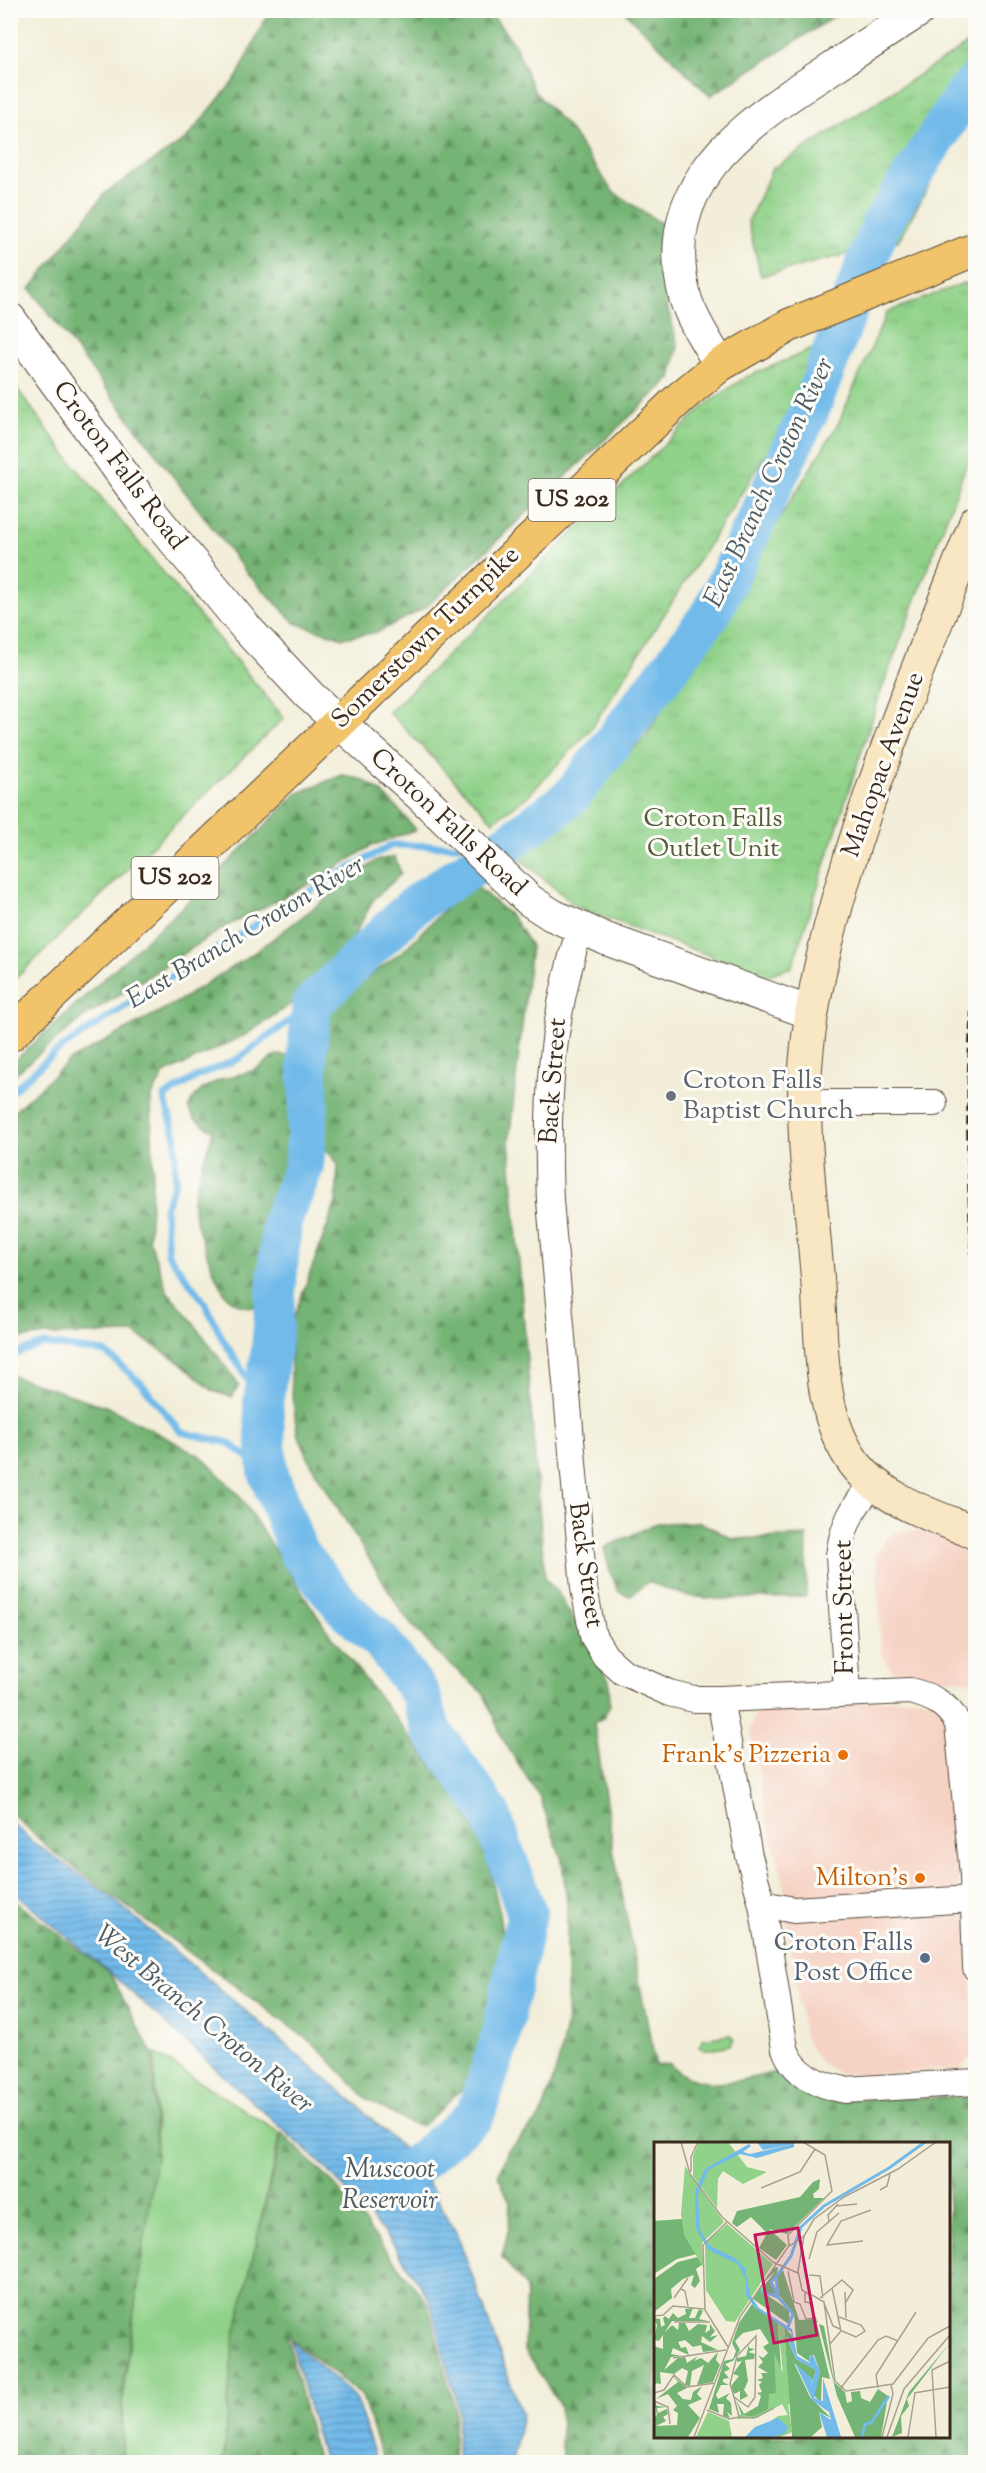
<svg xmlns="http://www.w3.org/2000/svg" width="986" height="2473" viewBox="0 0 986 2473" font-family="'Sorts Mill Goudy',serif">
	<style>
		.built { fill: #f6d2c3 }
		.grass { fill: #90d289; stroke: #667e54; stroke-width: 1.5 }
		.forest { fill: url(#forest-firs); stroke: #586f4a; stroke-width: 1.5; fill-rule: evenodd }
		.park { fill: url(#park-tufts); stroke: #667e54; stroke-width: 1.5 }
		.water { fill: url(#water-rules); stroke: #567284; stroke-width: 1.5 }
		.lines { fill: none; stroke-linecap: round; stroke-linejoin: round }
		.stream { stroke: #71baea; stroke-width: 7 }
		.river { stroke: #71baea; stroke-width: 40 }
		.minor-casing { stroke: #56473a; stroke-width: 28 }
		.tertiary-casing { stroke: #56473a; stroke-width: 34 }
		.secondary-casing { stroke: #56473a; stroke-width: 35 }
		.primary-casing { stroke: #56473a; stroke-width: 35 }
		.minor { stroke: #fff; stroke-width: 26 }
		.tertiary { stroke: #fff; stroke-width: 32 }
		.secondary { stroke: #f9e7c3; stroke-width: 33 }
		.primary { stroke: #f1c36a; stroke-width: 33 }
		.rail { stroke: #3b2a1e; stroke-width: 4.5; stroke-dasharray: 9 4.5; stroke-linecap: butt }
		.worship-dot { fill: #6b7280; stroke: #fdfcf7; stroke-width: 2 }
		.food-dot { fill: #e8710a; stroke: #fdfcf7; stroke-width: 2 }
		.service-dot { fill: #5c6f8a; stroke: #fdfcf7; stroke-width: 2 }
		.labels { text-anchor: middle; dominant-baseline: central; stroke-width: 6; stroke-linejoin: round; paint-order: stroke }
		.shield { fill: #fdfcf7; stroke: #75695f; stroke-width: 1.5 }
		.shield-label { font-size: 24px; font-weight: bold; fill: #3b2a1e }
		.street-label { font-size: 26px; fill: #3b2a1e; stroke: #fdfcf7 }
		.park-label { font-size: 26px; fill: #545c3e; stroke: #fdfcf7 }
		.worship-label { font-size: 26px; fill: #5b616d; stroke: #fdfcf7; text-anchor: start }
		.food-label { font-size: 26px; fill: #c56008; stroke: #fdfcf7; text-anchor: end }
		.service-label { font-size: 26px; fill: #4e5e75; stroke: #fdfcf7; text-anchor: end }
		.water-label { font-size: 27px; font-style: italic; fill: #4e5c65; stroke: #fdfcf7 }
		.inset-river { fill: none; stroke: #71baea; stroke-width: 3 }
		.inset-road { fill: none; stroke: #a9a08e; stroke-width: 1.5 }
		.view { fill: #c2185b; fill-opacity: 0.15; stroke: #c2185b; stroke-width: 3 }
		.inset-edge { fill: none; stroke: #3b2a1e; stroke-width: 3 }
	</style>
	<defs>
		<pattern id="forest-firs" width="22" height="20" patternUnits="userSpaceOnUse" patternTransform="scale(1.5)"><rect width="22" height="20" fill="#74b475"/><path d="M5 1l3.5 6h-7zM16 11l3.5 6h-7z" fill="#60935f"/></pattern>
		<pattern id="park-tufts" width="24" height="20" patternUnits="userSpaceOnUse" patternTransform="scale(1.5)"><rect width="24" height="20" fill="#90d289"/><path d="M3 7l-1-3M5 7V3M7 7l1-3M15 17l-1-3M17 17v-4M19 17l1-3" fill="none" stroke="#7db476"/></pattern>
		<pattern id="water-rules" width="6" height="5" patternUnits="userSpaceOnUse" patternTransform="scale(1.5)"><rect width="6" height="5" fill="#71baea"/><path d="M0 2.5h6" fill="none" stroke="#5e97bd"/></pattern>
	</defs>
	<rect width="100%" height="100%" fill="#fdfcf7"/>
	<filter id="ink" filterUnits="userSpaceOnUse"><feTurbulence type="fractalNoise" baseFrequency=".0167" numOctaves="2"/><feDisplacementMap in="SourceGraphic" scale="12" xChannelSelector="R" yChannelSelector="G"/><feConvolveMatrix kernelMatrix="1 2 1 2 8 2 1 2 1" color-interpolation-filters="sRGB"/></filter>
	<filter id="wash" filterUnits="userSpaceOnUse"><feTurbulence type="fractalNoise" baseFrequency=".008" numOctaves="4" result="noise"/><feDisplacementMap in="SourceGraphic" scale="24" xChannelSelector="R" yChannelSelector="G"/><feGaussianBlur stdDeviation="1.35" result="paint"/><feColorMatrix in="noise" values="0 0 0 0 0 0 0 0 0 0 0 0 0 0 0 0 0 1.4 0 .05"/><feComposite in="paint" operator="in"/></filter>
	<g filter="url(#wash)">
		<rect width="100%" height="100%" fill="#f2eed9"/>
		<!-- built -->
		<g class="built">
			<polygon points="921,1531 975,1550 975,1682 891,1670 881,1653 876,1553 892,1532"/>
			<polygon points="922,1697 945,1711 967,1862 959,1873 959,1908 968,1910 975,2054 961,2069 866,2075 838,2073 819,2061 804,2037 789,1940 783,1879 766,1819 756,1754 750,1732 753,1718 765,1708"/>
		</g>
		<!-- grass -->
		<g class="grass">
			<polygon points="730,2035 734,2040 730,2045 704,2050 699,2047 703,2039"/>
			<polygon points="155,2053 280,2133 234,2344 223,2462 122,2462 124,2385 156,2156"/>
		</g>
		<!-- forest -->
		<g class="forest">
			<polygon points="269,11 489,11 515,45 534,91 570,130 613,192 662,224 666,301 678,346 671,378 425,608 378,632 343,638 295,623 246,572 30,289 106,192 185,140 237,77"/>
			<polygon points="624,11 843,11 710,96"/>
			<path d="M342 775C377 778 394 805 416 830L371 846 315 881 225 927 83 1018 11 1077V1064L207 884 296 794Z"/>
			<polygon points="395,857 401,874 374,899 337,967 298,999 247,1034 164,1074 151,1098 153,1168 149,1239 167,1291 193,1322 239,1385 232,1397 213,1391 180,1362 134,1333 46,1335 11,1340 11,1114 70,1060 179,1001 254,953 377,860"/>
			<path d="M475 885 512 917 531 946 509 1142 545 1579 558 1592 570 1614 587 1638 596 1661 609 1680 610 1705 604 1717 594 1723 614 1854 656 2066 670 2064C700 2097 747 2078 784 2070L797 2088 856 2099 971 2097 976 2190 975 2462H562L560 2406 524 2349 526 2287 502 2257 509 2227 510 2202 498 2176 508 2150 541 2117 559 2060 567 2021V1903L562 1860 540 1798 502 1738 484 1694 436 1652 403 1614 312 1466 297 1433 291 1384V1325L336 1202 338 1164 318 1140 323 1091 320 1046 324 1011 404 950 450 904ZM656 2143H948V2436H656Z"/>
			<path d="M276 1055 289 1056 295 1093 293 1136 265 1222 267 1251 255 1307C246 1308 238 1305 230 1299 218 1291 192 1217 193 1202 195 1179 207 1154 213 1131L195 1119 188 1108C199 1081 228 1078 252 1071 261 1068 269 1060 276 1055Z"/>
			<polygon points="10,1375 108,1407 201,1456 239,1495 326,1629 455,1795 485,1847 498,1906 504,1948 493,2023 475,2077 422,2126 409,2123 368,2100 316,2046 52,1851 11,1813"/>
			<polygon points="700,1522 733,1539 807,1536 806,1597 718,1599 687,1596 648,1582 630,1596 619,1592 610,1572 604,1548 657,1523"/>
			<polygon points="11,1898 109,1972 153,2055 156,2159 123,2387 122,2462 11,2462"/>
			<polygon points="282,2133 335,2185 428,2304 455,2409 453,2462 384,2462 362,2396 286,2335 318,2462 223,2462 233,2342"/>
		</g>
		<!-- park -->
		<g class="park">
			<polygon points="975,39 975,103 898,241 761,276 748,222 772,169"/>
			<polygon points="964,283 975,286 975,443 880,694 792,967 765,976 577,907 513,853 560,826 646,735 838,424 887,312"/>
			<polygon points="841,337 591,729 527,797 493,821 389,712 704,406 744,378"/>
			<polygon points="10,379 66,455 284,718 11,983"/>
		</g>
		<!-- water -->
		<g class="water">
			<polygon points="10,1821 33,1842 107,1894 355,2103 417,2162 458,2236 522,2415 512,2462 457,2462 458,2408 430,2301 392,2242 327,2169 109,1972 11,1890"/>
			<polygon points="290,2340 356,2398 377,2462 324,2462"/>
		</g>
		<g class="lines">
			<!-- stream -->
			<g class="stream">
				<polyline points="486,845 507,844"/>
				<polyline points="10,1093 57,1051 140,996 332,878 392,845 457,846"/>
				<polyline points="10,1356 43,1344 105,1352 141,1383 181,1432 229,1443 268,1472"/>
				<polyline points="263,1403 223,1340 205,1303 168,1254 165,1208 175,1182 176,1138 164,1097 198,1076 238,1059 312,1004"/>
			</g>
			<!-- river -->
			<polyline class="river" points="378,2171 392,2185 475,2115 500,2039 527,1913 490,1813 431,1729 420,1694 381,1641 345,1609 298,1552 268,1472 263,1403 271,1350 282,1221 304,1166 309,1104 307,1052 312,1004 416,904 507,844 571,797 712,612 811,407 881,224 965,93 976,82"/>
		</g>
	</g>
	<g filter="url(#ink)">
		<g class="lines">
			<defs>
				<g id="minor">
					<path d="M580 928C550 1026 546 1100 550 1201L584 1588 593 1636 605 1656 623 1672 669 1693 694 1699H720L910 1691C931 1696 948 1704 958 1724L973 1875 976 1968"/>
					<polyline points="806,1103 934,1103"/>
					<path d="M847 1693 839 1555C843 1525 853 1505 874 1484"/>
					<path d="M720 1699 749 1856 762 1904 785 2049C795 2076 819 2085 845 2090L976 2082"/>
					<polyline points="762,1904 794,1910 972,1899"/>
				</g>
				<g id="tertiary">
					<polyline points="10,319 140,499 247,629 309,695 423,798 529,900 552,915 606,939 811,1013"/>
					<path d="M720 365C708 343 692 321 685 297 656 186 740 127 821 75 854 53 887 32 920 10"/>
				</g>
				<path id="secondary" d="M976 522C930 639 881 754 845 875 827 936 811 998 806 1061 800 1132 813 1214 818 1285 822 1343 818 1416 855 1464 884 1501 934 1516 976 1533"/>
				<polyline id="primary" points="10,1035 681,397 720,365 790,325 976,249"/>
			</defs>
			<!-- minor casing -->
			<use href="#minor" class="minor-casing"/>
			<!-- tertiary casing -->
			<use href="#tertiary" class="tertiary-casing"/>
			<!-- secondary casing -->
			<use href="#secondary" class="secondary-casing"/>
			<!-- primary casing -->
			<use href="#primary" class="primary-casing"/>
			<!-- minor -->
			<use href="#minor" class="minor"/>
			<!-- tertiary -->
			<use href="#tertiary" class="tertiary"/>
			<!-- secondary -->
			<use href="#secondary" class="secondary"/>
			<!-- primary -->
			<use href="#primary" class="primary"/>
			<!-- rail -->
			<path class="rail" d="M976 968C964 1081 968 1197 976 1310"/>
		</g>
	</g>
	<!-- markers -->
	<circle class="worship-dot" cx="671" cy="1096" r="6"/>
	<g class="food-dot">
		<circle cx="843" cy="1755" r="6"/>
		<circle cx="920" cy="1878" r="6"/>
	</g>
	<circle class="service-dot" cx="925" cy="1958" r="6"/>
	<g class="labels">
		<!-- shield labels -->
		<g class="shield">
			<rect x="528.5" y="479" width="87" height="42" rx="4.5"/>
			<rect x="131.5" y="857" width="87" height="42" rx="4.5"/>
		</g>
		<g class="shield-label">
			<text x="572" y="500">US 202</text>
			<text x="175" y="878">US 202</text>
		</g>
		<!-- street labels -->
		<g class="street-label">
			<text transform="translate(119 466) rotate(53)">Croton Falls Road</text>
			<text transform="translate(426 638) rotate(-44)">Somerstown Turnpike</text>
			<text transform="translate(884 765) rotate(-70)">Mahopac Avenue</text>
			<text transform="translate(448 823) rotate(43)">Croton Falls Road</text>
			<text transform="translate(554 1081) rotate(-86)">Back Street</text>
			<text transform="translate(585 1565) rotate(82)">Back Street</text>
			<text transform="translate(845 1607) rotate(-91)">Front Street</text>
		</g>
		<!-- park labels -->
		<g class="park-label">
			<text x="713" y="819">Croton Falls<tspan x="713" dy="30">Outlet Unit</tspan></text>
		</g>
		<!-- worship labels -->
		<g class="worship-label">
			<text x="683" y="1081">Croton Falls<tspan x="683" dy="30">Baptist Church</tspan></text>
		</g>
		<!-- food labels -->
		<g class="food-label">
			<text x="831" y="1755">Frank's Pizzeria</text>
			<text x="908" y="1878">Milton's</text>
		</g>
		<!-- service labels -->
		<g class="service-label">
			<text x="913" y="1943">Croton Falls<tspan x="913" dy="30">Post Office</tspan></text>
		</g>
		<!-- water labels -->
		<g class="water-label">
			<text transform="translate(770 483) rotate(-65)">East Branch Croton River</text>
			<text transform="translate(246 933) rotate(-31)">East Branch Croton River</text>
			<text transform="translate(203 2020) rotate(40)">West Branch Croton River</text>
			<text x="390" y="2170">Muscoot<tspan x="390" dy="31">Reservoir</tspan></text>
		</g>
	</g>
	<!-- overview -->
	<g transform="translate(654 2142)">
		<rect width="296" height="296" fill="#f2eed9"/>
		<path d="M124 181 130 184 136 262H132Z" fill="#90d289"/>
		<path d="M166 37 165 47 159 52 160 56H170L133 92 115 87 133 103 122 118 105 106 113 91 97 75 83 85 78 81 83 69 146 55 159 40ZM40 76 43 112 23 117 0 132V79ZM48 114 49 122 42 127 46 139 41 146 37 143 40 133 29 137 17 147 18 156 0 170V137L24 120ZM124 125 123 133 116 140 122 152 110 151 108 146 122 129 109 141 107 149 135 168 136 183 99 157 109 141 120 126ZM129 128 145 178 159 177 163 182 176 237 168 235 167 260 159 253 166 230 160 213 155 214 156 220 143 211 140 172 125 153 123 135ZM98 162 124 181 129 259 101 275 88 274 82 258 90 272 104 264 107 254 103 251 108 250 105 243 108 240 103 238 109 236 107 231H114L104 225 109 220 104 213 109 216 114 211 109 205 115 201 106 187 89 191 81 199 86 208 79 219 71 222 76 227 70 230 75 236 69 237V240L75 243H67L62 253 64 257 76 251 72 256 77 261 78 274 73 270 76 276 69 274 70 262H63L65 271 55 267 70 219 79 217 82 209 78 201 85 181ZM39 166 35 176H41L45 167 49 169 45 177 54 179H18L5 199 0 198 3 183 0 176 6 177 7 185 11 183 9 176 11 174 15 177 19 171 24 176 32 172 31 167ZM25 181H31L35 189 44 182 53 183 51 191 56 188V182L61 189 56 195 64 193 56 200 48 194 47 200 64 208 49 210 47 203 39 205 31 198 24 200 27 206 32 205 35 213 19 206 17 212 28 214 17 215 10 228 24 216 31 215 33 221 44 214 40 219 47 216 54 221 64 210 62 218 66 223 59 240 43 243 50 223 38 229 36 244 31 243 34 229 28 226 20 232 6 230 7 242 0 241V204L9 207V192L18 183 24 188ZM165 182 170 184 180 240 191 250 193 261 198 259 197 250 206 249 207 256 216 260 224 247 234 254 227 295H201L183 254ZM130 184 139 195V202L132 194 142 217 162 228 157 244 158 237 140 221 156 255 177 276 165 270 168 285 157 295H138ZM95 202V206L101 207 94 210 101 212 100 217 91 218 94 239 90 248 94 254 86 258V249L80 252 77 244 85 234 79 232 88 219 83 220V216L92 214ZM295 202 253 257 255 264 247 274 248 291 238 295 255 250ZM19 234 33 246 23 251 29 257 37 258 39 250 48 244 43 252 48 257 34 263 46 276 34 295H0V275L3 273 0 259 3 264 13 265 3 266 4 271 13 267 14 272 9 275 12 279 2 284 23 283 24 271 19 268 23 264 14 252 2 257 24 240Z" fill="#74b475"/>
		<path d="M45 0H74L93 25 113 30 89 42 69 29 64 37 63 66 39 34V14ZM31 24 70 80 48 101 49 125 30 93 27 72ZM73 82 119 122 81 180 72 179 52 148 51 101ZM120 211 130 233 138 290 126 295H94L124 274 134 273 128 262 103 276 83 277 86 272 98 275 114 267 115 252 122 251ZM54 270 75 279 78 295H42Z" fill="#90d289"/>
		<path d="M103 0H140V5L103 16 86 12 54 28 44 53 46 88 56 104 81 116 91 126 96 153 105 166 138 187 143 214 156 221 155 214 159 213 166 230 160 256 169 259V236L187 295H173L165 270 177 278 175 270 159 259 141 221 158 237 157 244 162 228 142 217 132 193 139 202 137 190 101 166 92 153V138L84 122 55 108 42 87 41 49 51 27 95 2 97 4 89 10 96 12 139 2 109 8ZM124 276 134 285 131 291 120 295H91L101 285Z" fill="#71baea"/>
		<path class="inset-river" d="M122 135 117 140 123 152M107 149 124 155M134 185 139 172 124 155 122 135 137 114 147 85 170 64 235 26 271 0M208 295 211 282 217 281 235 254"/>
		<path class="inset-road" d="M27 0 36 32 68 75 119 120 144 131M37 30V15L44 0M107 46 146 30 161 7M226 48 233 44 236 32M182 64 203 62M175 79 174 73 184 62M73 80 49 103 51 168 74 205M209 99 173 103 187 79 217 68M135 104 134 93 178 49 171 13 149 0M155 117 163 90 185 71M134 129 140 160 146 162 152 177 160 176M155 133 166 134 169 156M27 147 31 149 34 164M191 150 192 176M151 151V160L156 161 163 181M156 153 148 148 144 129 150 94 160 77 190 55 244 27 282 0M158 153 170 160 181 239 192 249 239 242 274 196 296 184M20 156 34 136M166 156 188 138 199 148 192 160M170 161 179 184 186 187M0 174 9 173 19 164 50 167M185 175 207 183 211 189 202 195 188 189M20 180H56M102 194 101 255 94 265 80 255 76 242 83 214ZM176 202 187 189 178 146M19 216 72 208M224 246 222 233 262 170M186 247 224 198 232 194 244 199M0 251 10 248 20 233 33 245 61 241M260 251 296 245M80 255 85 275M0 259 14 265 16 282M53 268 75 277 85 275M85 275 100 276 120 266M40 295 86 175 134 105 150 94M228 295 239 252 237 243M233 295 250 247 296 193M254 295 261 251M282 295 278 228 296 219"/>
		<path class="view" d="M144 86 163 193 120 201 101 93Z"/>
		<rect width="296" height="296" class="inset-edge"/>
	</g>
	<!-- margin -->
	<rect width="986" height="2473" fill="none" stroke="#fdfcf7" stroke-width="36"/>
</svg>
